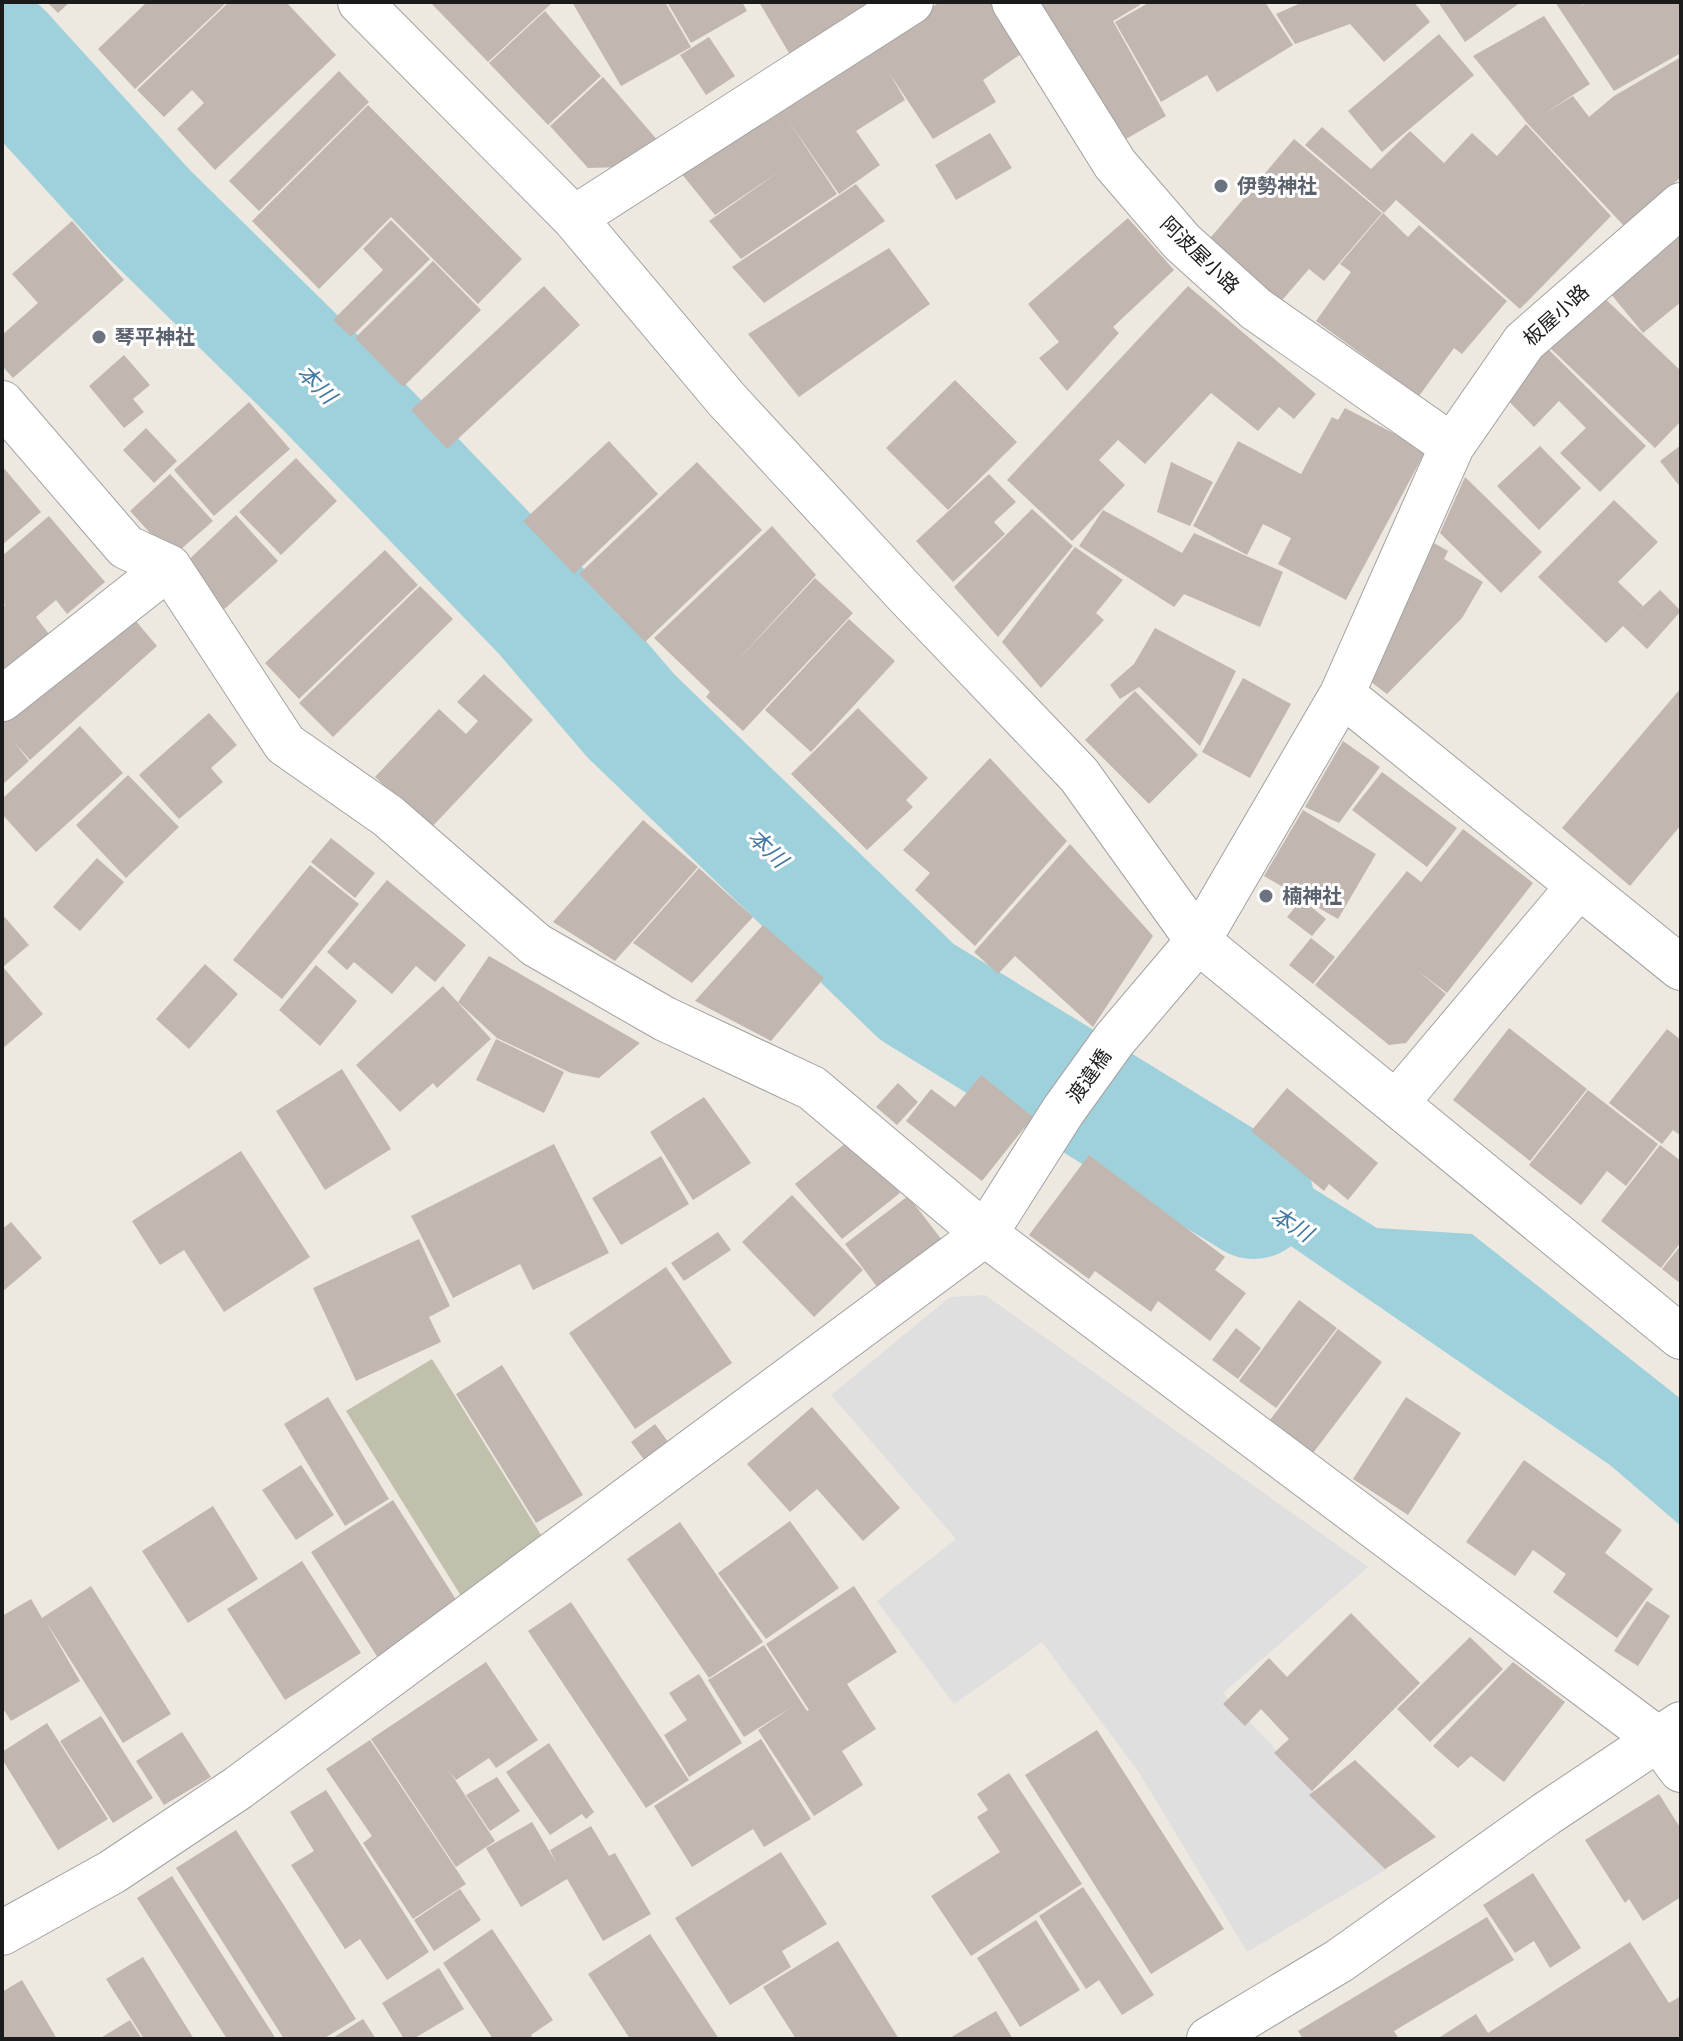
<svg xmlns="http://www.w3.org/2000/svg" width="1683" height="2041" font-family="'PT Sans Narrow','Noto Sans JP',sans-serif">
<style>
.construction{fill:#c1c0ac}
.parking{fill:#dfdfdf}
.water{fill:#9fd1dc}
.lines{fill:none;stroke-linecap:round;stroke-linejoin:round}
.river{stroke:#9fd1dc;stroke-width:120}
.building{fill:#c1b7b0}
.minor-casing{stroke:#a2a2a2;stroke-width:46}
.minor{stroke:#fff;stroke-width:44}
.worship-dot{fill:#6b7280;stroke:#fff;stroke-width:3}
.labels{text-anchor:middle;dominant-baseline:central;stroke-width:6;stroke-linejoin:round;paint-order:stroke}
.worship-label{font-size:20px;font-weight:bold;fill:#5b616d;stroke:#fff;text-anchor:start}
.street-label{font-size:20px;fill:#1b1b1b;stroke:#fff}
.water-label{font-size:22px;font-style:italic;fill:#4478a3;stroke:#fff}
</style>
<rect width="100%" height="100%" fill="#ede8e0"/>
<!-- construction -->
<path class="construction" d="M432 1359 551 1551 466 1604 346 1411Z"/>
<!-- parking -->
<path class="parking" d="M985 1295 1368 1567 1223 1693 1387 1869 1247 1952 1140 1774 1042 1642 954 1704 877 1601 956 1539 831 1395 950 1297Z"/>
<!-- water -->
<path class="water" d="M1136 1078 1377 1228 1472 1234 1681 1399V1526L1610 1465 1107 1120Z"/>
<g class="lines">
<!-- river -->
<path class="river" d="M2 52 146 211 327 389 543 613 631 716 917 992 1254 1199"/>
</g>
<!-- building -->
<path class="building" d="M47 2H70L58 13Z
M147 2H227L135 89 98 49Z
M229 2H286L336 55 215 170 177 129 204 103 192 90 164 117 137 90Z
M430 2H553L488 62Z
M572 2H665L691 47 621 86Z
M667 2H742L747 11 691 43Z
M759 2H865L868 7 789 53Z
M940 2H994L1024 52 983 80 996 102 933 139 890 74 905 100 856 131 880 165 839 194 788 120 837 194 741 259 709 221 780 171 715 215 681 173Z
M1035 2H1139L1140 5 1113 21 1166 116 1119 143Z
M1150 2H1265L1293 45 1217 92 1207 75 1161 102 1115 22Z
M1303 2H1414L1430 22 1384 62 1350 24 1295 44 1276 14Z
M1438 2H1521L1465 42Z
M1555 2H1586L1579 7 1588 2H1681V53L1614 91Z
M545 11 601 76 548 125 489 63Z
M1544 16 1590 84 1542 115 1573 96 1589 117 1614 96 1681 57V177L1625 227 1528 124 1473 56Z
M1439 34 1474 75 1382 152 1348 111Z
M709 37 735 76 706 95 680 55Z
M339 71 369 102 259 211 229 181Z
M603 77 659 142 622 167 588 168 550 126Z
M368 105 522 259 478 304 391 217 319 289 252 221Z
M1526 124 1611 216 1520 309 1396 200 1384 213 1305 145 1322 127 1371 169 1410 131 1444 163 1472 133 1497 156Z
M990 133 1012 168 956 200 935 165Z
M1294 139 1382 213 1324 281 1309 269 1278 305 1206 243Z
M856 184 885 221 764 303 732 267Z
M1383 213 1408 237 1419 225 1507 301 1462 354 1454 348 1419 396 1316 321 1351 272 1340 264Z
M1128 218 1174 270 1113 327 1119 333 1067 391 1039 358 1059 342 1028 304Z
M391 220 430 259 351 337 333 320 383 270 363 249Z
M72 221 124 280 13 378 2 366V335L38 303 12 274Z
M1681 230V302L1643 333 1606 288Z
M889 248 930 304 799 397 748 334Z
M433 261 481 310 403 387 355 338Z
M544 286 580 325 447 449 411 410Z
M1188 286 1316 394 1294 419 1279 407 1258 431 1211 393 1145 464 1118 440 1099 460 1125 485 1072 541 1007 480Z
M1598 292 1681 371V421L1655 448 1547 345Z
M1544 345 1646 446 1600 492 1560 453 1586 428 1559 401 1534 427 1498 390Z
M124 355 150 385 133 399 144 412 124 428 89 386Z
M955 380 1017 442 948 510 886 448Z
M249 402 290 449 214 516 174 470Z
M1345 408 1426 450 1346 600 1278 564 1291 538 1263 524 1247 555 1193 526 1238 441 1301 474 1332 417 1338 420Z
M146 428 177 461 154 483 123 450Z
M609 441 658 494 574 574 523 521Z
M1681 445V488L1660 461Z
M1540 446 1581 488 1539 530 1497 486Z
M296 458 337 501 281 555 239 512Z
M697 462 762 530 645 642 579 574Z
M1171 462 1213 482 1190 526 1157 512Z
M2 466 41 512 2 545Z
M170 474 213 521 172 557 130 511Z
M989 474 1016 502 994 522 1005 534 953 582 916 541Z
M1465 477 1542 552 1501 593 1440 533Z
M1614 500 1658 542 1618 582 1643 606 1632 617 1660 590 1681 611 1647 649 1623 626 1606 643 1538 577Z
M1032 509 1073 546 998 637 954 587Z
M1103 510 1182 553 1194 533 1283 572 1260 627 1184 594 1174 607 1079 546Z
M236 515 278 561 220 613 180 568Z
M49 516 105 582 67 614 56 600 36 617 49 634 2 674V608L5 605 2 601V556Z
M772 526 816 575 734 664 815 578 853 613 743 731 706 697 710 692 654 638Z
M1434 543 1448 551 1444 559 1483 582 1462 618 1387 694 1371 682Z
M1075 547 1123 580 1096 613 1104 620 1041 688 1002 642Z
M385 550 418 585 299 699 265 663Z
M420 586 453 619 333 737 299 703Z
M130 614 157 646 30 760 14 742 29 761 2 785V718Z
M849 619 895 661 811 752 765 710Z
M1155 628 1236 671 1200 746 1139 687 1120 699 1110 685 1134 664Z
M484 674 533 720 430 829 375 777 439 709 466 734 478 721 457 702Z
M1243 678 1291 704 1250 778 1202 752Z
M1681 688V825L1630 886 1562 828Z
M1135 691 1198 755 1149 804 1085 740Z
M858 708 928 778 906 800 913 807 867 850 791 774Z
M209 713 237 745 211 768 223 782 179 819 139 775Z
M80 726 123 773 36 852 2 814V799Z
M1343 741 1380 767 1339 823 1305 807Z
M990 758 1067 841 975 946 915 890 930 873 903 850Z
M1382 772 1457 828 1427 867 1352 810Z
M128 775 179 827 126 878 76 825Z
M1303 810 1376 854 1338 919 1264 876Z
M643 820 698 867 615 961 553 922Z
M1463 829 1533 883 1447 993 1417 970 1446 994 1406 1043 1389 1045 1315 985 1407 871 1421 882Z
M331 838 375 873 355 898 311 862Z
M1070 844 1153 936 1093 1027 1015 956 998 974 974 952Z
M97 858 124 882 80 931 53 907Z
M310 865 359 904 282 999 233 960Z
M699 868 753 917 692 983 633 943Z
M387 880 466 945 435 982 416 966 392 994 354 962 347 970 327 952Z
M1302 899 1326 919 1312 936 1287 917Z
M2 914 29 945 3 967 43 1014 2 1049Z
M763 925 824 978 771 1041 695 1001Z
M1311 938 1335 957 1313 984 1289 965Z
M489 956 640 1043 599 1078 571 1073 497 1038 458 1002Z
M205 964 238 994 189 1049 156 1019Z
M316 965 357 1001 320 1046 279 1010Z
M443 986 491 1039 437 1088 433 1083 400 1112 356 1065Z
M1509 1028 1587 1089 1530 1161 1453 1100Z
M1667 1029 1681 1040V1136L1673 1130 1662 1144 1609 1103Z
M496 1039 564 1072 544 1113 476 1080Z
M342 1069 391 1149 325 1190 276 1111Z
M981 1075 1033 1117 982 1181 906 1121 931 1089 955 1107Z
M898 1083 918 1102 897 1125 876 1107Z
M1287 1088 1378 1163 1348 1200 1329 1184 1324 1191 1251 1131Z
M1588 1090 1658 1144 1626 1186 1607 1171 1581 1205 1529 1165Z
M704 1097 751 1163 693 1200 650 1132Z
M852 1138 900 1193 842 1239 795 1184Z
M554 1144 609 1253 533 1290 520 1264 453 1298 411 1216Z
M1660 1145 1681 1161V1242L1661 1268 1601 1221Z
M241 1151 310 1257 224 1312 184 1250 160 1265 132 1221Z
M1089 1155 1225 1257 1215 1270 1246 1293 1210 1341 1158 1301 1151 1312 1095 1271 1089 1279 1029 1235Z
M661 1156 689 1204 621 1245 592 1198Z
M792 1195 863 1270 814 1317 742 1242Z
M908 1196 942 1240 878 1288 845 1244Z
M11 1222 42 1258 2 1292V1229Z
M718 1232 731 1250 684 1281 671 1263Z
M419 1239 450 1306 429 1317 441 1342 356 1381 313 1288Z
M1681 1245V1284L1662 1269Z
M666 1267 732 1363 635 1429 569 1333Z
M1299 1300 1337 1328 1276 1408 1239 1381Z
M1236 1328 1261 1348 1238 1379 1212 1360Z
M1338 1329 1382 1362 1313 1453 1270 1420Z
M502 1365 583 1495 536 1523 456 1394Z
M328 1397 389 1499 345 1526 284 1424Z
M1406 1397 1461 1433 1408 1515 1353 1479Z
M812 1407 900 1508 863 1541 817 1489 790 1512 747 1464Z
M655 1424 680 1458 656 1476 631 1442Z
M1524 1460 1622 1530 1605 1553 1653 1589 1617 1638 1553 1592 1566 1574 1533 1550 1515 1576 1466 1542Z
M301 1465 334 1515 296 1540 262 1490Z
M393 1500 460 1606 378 1658 311 1552Z
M213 1506 258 1579 188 1623 142 1551Z
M790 1521 839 1588 766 1639 718 1573Z
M680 1522 763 1642 709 1678 627 1559Z
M302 1561 361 1653 285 1700 227 1609Z
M91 1586 171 1714 123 1743 45 1620 80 1681 11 1721 2 1707V1616L31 1599 42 1618Z
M854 1586 897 1652 847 1684 876 1729 842 1751 863 1785 814 1816 758 1730 792 1707 744 1737 708 1680 764 1645 807 1711 809 1710 766 1644Z
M1647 1601 1670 1616 1638 1666 1614 1651Z
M571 1602 689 1780 646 1808 528 1631Z
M1351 1613 1420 1683 1312 1791 1274 1753 1289 1739 1261 1709 1245 1726 1223 1704 1269 1658 1287 1677Z
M1470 1637 1503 1669 1430 1742 1397 1709Z
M486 1662 538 1740 496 1768 489 1758 456 1780 448 1769 495 1841 456 1867 371 1739Z
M1513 1662 1565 1702 1504 1782 1471 1756 1458 1768 1433 1746Z
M699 1674 742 1743 689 1777 664 1735 687 1720 669 1693Z
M101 1716 153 1798 113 1823 60 1741Z
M47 1723 108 1819 58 1850 2 1759V1752Z
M1097 1730 1224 1929 1151 1974 1025 1775Z
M182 1732 211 1777 164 1805 136 1761Z
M761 1739 811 1819 764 1847 753 1829 692 1867 654 1806Z
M370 1740 466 1884 413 1919 363 1843 372 1836 326 1769Z
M549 1743 594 1812 586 1819 582 1814 550 1835 506 1772Z
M1355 1760 1436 1837 1385 1869 1309 1795Z
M1009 1773 1082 1884 971 1956 931 1896 1000 1852 977 1817 988 1810 977 1794Z
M497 1777 520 1811 490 1831 466 1795Z
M326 1790 429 1952 387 1980 360 1939 345 1949 291 1865 314 1851 290 1812Z
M1659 1794 1681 1829V1897L1643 1921 1629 1899 1625 1903 1585 1840Z
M532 1822 557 1864 550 1850 591 1826 609 1856 615 1853 651 1914 603 1941 567 1879 521 1907 486 1848Z
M236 1830 356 2019 323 2039H284L176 1868Z
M781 1852 827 1924 782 1951 791 1967 730 2005 675 1918Z
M1533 1873 1581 1948 1550 1968 1534 1941 1515 1953 1483 1905Z
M172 1876 276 2039H227L137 1898Z
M1083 1887 1154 1995 1122 2015 1099 1980 1086 1989 1039 1916Z
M460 1889 481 1920 434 1951 414 1920Z
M1487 1917 1514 1960 1394 2031 1399 2039H1303L1298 2031Z
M1036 1920 1080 1990 1020 2027 977 1958Z
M492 1929 553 2020 531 2035 533 2039H493L443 1963Z
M650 1934 719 2039H630L588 1974Z
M838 1941 899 2039H796L763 1987Z
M1630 1942 1669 2003 1681 1996V2039H1437L1476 2014 1488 2033Z
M143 1957 194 2039H144L106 1979Z
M439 1968 464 2009 413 2039H404L382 2003Z
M22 1980 57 2039H2V1992Z
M996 2011 1013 2039H948Z
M363 2019 376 2039H331Z
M130 2020 142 2039H99Z"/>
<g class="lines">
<defs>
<path id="minor" d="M360 2 574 218 727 400 906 594 1079 775 1198 941 1681 1337
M1014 2 1115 164 1182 242 1256 309 1452 446
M574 218 911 2
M2 403 126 547 169 567 285 744 388 816 536 945 665 1019 812 1088 985 1234 1659 1740 1681 1770
M1342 694 1681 968
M2 699 169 567
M1396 1103 1578 887
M2 1933 112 1872 238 1788 985 1234 1063 1111 1114 1040 1198 941 1342 694 1452 446 1524 342 1681 205
M1209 2039 1339 1961 1546 1814 1681 1724"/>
</defs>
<!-- minor casing -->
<use href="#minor" class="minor-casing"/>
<!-- minor -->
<use href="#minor" class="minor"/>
</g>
<!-- markers -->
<g class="worship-dot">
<circle cx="1221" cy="186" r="8"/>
<circle cx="99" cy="337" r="8"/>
<circle cx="1266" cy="896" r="8"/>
</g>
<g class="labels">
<!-- worship labels -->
<g class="worship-label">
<text x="1237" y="186">伊勢神社</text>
<text x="115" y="337">琴平神社</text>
<text x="1282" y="896">楠神社</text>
</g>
<!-- street labels -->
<g class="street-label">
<text transform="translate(1200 255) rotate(44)">阿波屋小路</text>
<text transform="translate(1556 315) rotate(-42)">板屋小路</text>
<text transform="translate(1089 1076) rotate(-55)">渡違橋</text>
</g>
<!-- water labels -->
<g class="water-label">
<text transform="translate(317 384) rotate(45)">本川</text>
<text transform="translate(768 848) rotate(44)">本川</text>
<text transform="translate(1292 1224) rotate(32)">本川</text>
</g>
</g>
<!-- border -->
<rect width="1683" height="2041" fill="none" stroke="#1b1b1b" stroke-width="8"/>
</svg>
